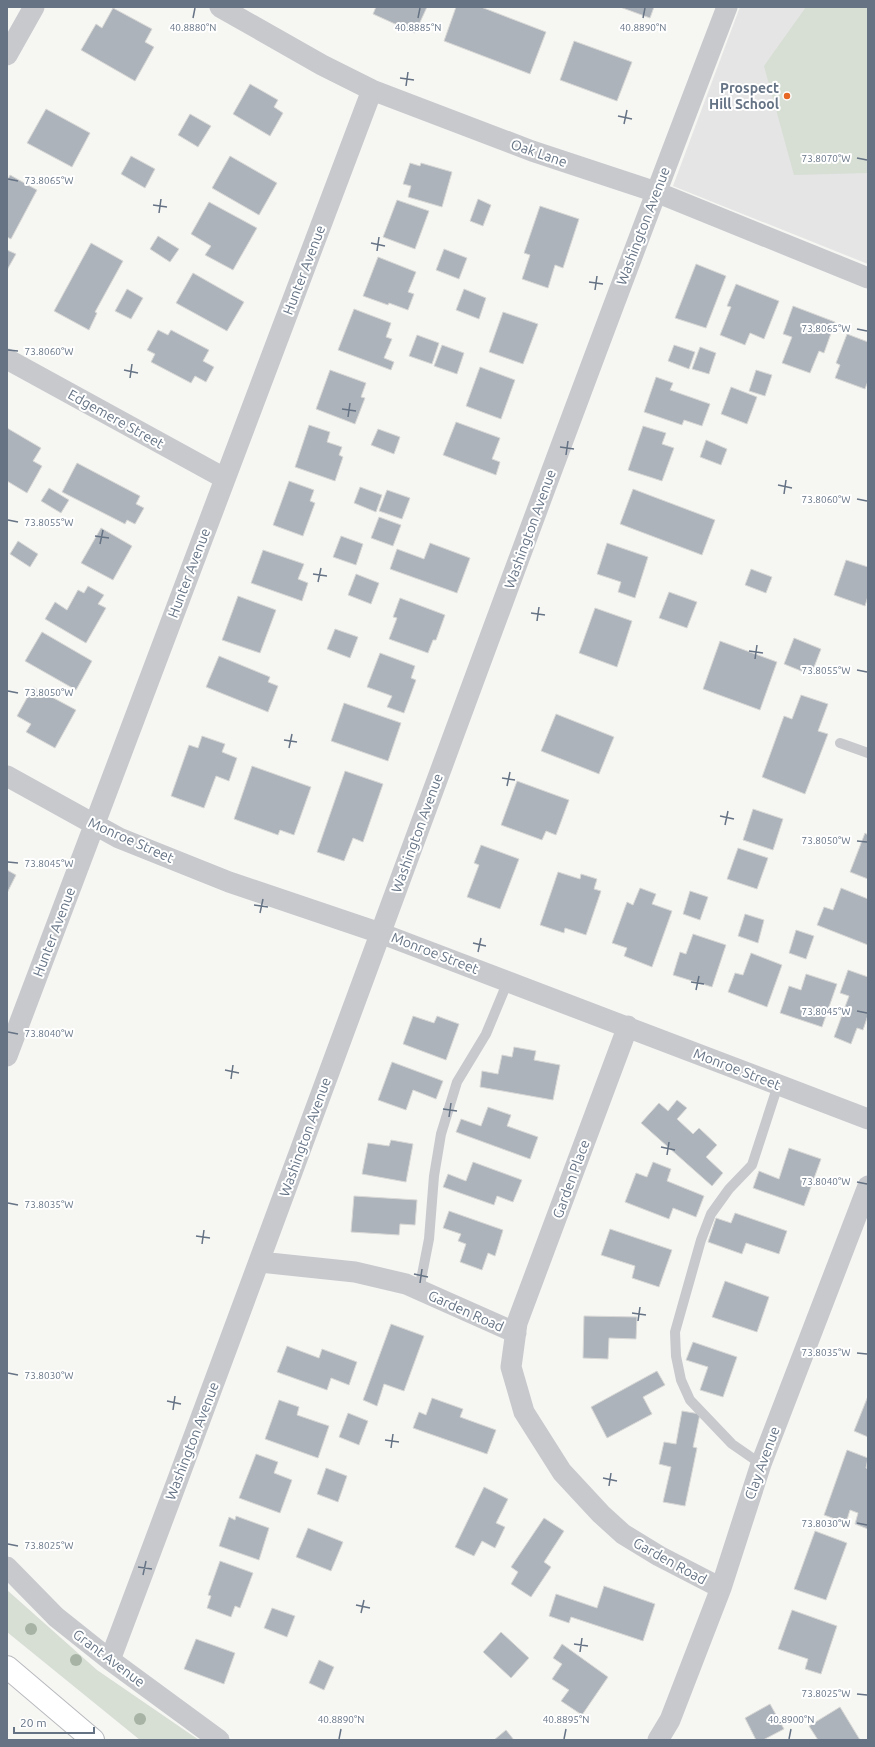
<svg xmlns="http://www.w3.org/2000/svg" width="875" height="1747" font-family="Ubuntu,sans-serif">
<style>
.built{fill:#e4e5e4}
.green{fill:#d7ded4}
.building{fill:#adb3ba;stroke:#d8d8d6}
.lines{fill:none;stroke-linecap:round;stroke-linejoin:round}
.motorway-casing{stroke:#b7b9bd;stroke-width:24}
.service{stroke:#c7c9cd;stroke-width:10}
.minor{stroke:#c7c9cd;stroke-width:21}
.motorway{stroke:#fff;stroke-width:22}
.tree{fill:#a7b3a4}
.ticks{fill:none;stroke:#657385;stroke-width:1.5}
.poi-dot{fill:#e66824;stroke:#fff;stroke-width:1.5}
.labels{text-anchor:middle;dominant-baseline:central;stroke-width:4;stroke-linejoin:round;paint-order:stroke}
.poi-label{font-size:14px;font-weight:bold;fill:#657385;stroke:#fff;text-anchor:end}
.street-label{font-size:14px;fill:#657385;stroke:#fff}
.ticks-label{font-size:10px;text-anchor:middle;fill:#657385;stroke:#fff;stroke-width:4;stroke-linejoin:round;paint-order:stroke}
</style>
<rect width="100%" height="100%" fill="#f6f6f3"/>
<!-- built -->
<path class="built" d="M740 7H868V264L673 186Z"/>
<!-- green -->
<path class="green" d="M806 7H868V173L794 175 764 66Z
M7 1590 97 1670 199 1740H140L7 1632Z"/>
<!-- building -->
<path class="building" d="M376 7H427L415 33 373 14Z
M456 7H481L546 32 530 74 444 41Z
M620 7H654L650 18Z
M113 8 152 29 145 42 154 47 135 81 81 50 96 24 102 28Z
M574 41 632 62 617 101 560 80Z
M250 84 278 100 274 107 283 113 270 136 233 114Z
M46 109 90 133 72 167 27 143Z
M190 114 211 126 198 147 178 135Z
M131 156 155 169 145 188 121 174Z
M230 156 277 183 259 215 212 188Z
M410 163 420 166 421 163 452 172 442 207 408 197 411 186 403 184Z
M10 175 37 190 11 239 7 237V181Z
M478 199 491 205 483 226 470 221Z
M397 200 429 211 415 249 383 237Z
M209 202 257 228 233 270 205 255 211 246 191 234Z
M540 206 579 219 563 268 555 265 548 288 522 279 530 255 524 253Z
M158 236 179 249 170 262 150 249Z
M91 243 123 261 95 312 97 313 89 330 54 311Z
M444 249 467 258 459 279 436 270Z
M7 250 16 254 7 270Z
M378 257 416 272 408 292 414 294 408 310 389 303 388 305 363 296Z
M696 264 726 276 706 328 675 318Z
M193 273 244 302 227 331 176 303Z
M736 284 779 301 764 339 750 333 745 345 720 335 731 307 727 306Z
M127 289 143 298 131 319 115 311Z
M464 289 486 298 479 319 456 310Z
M793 306 835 322 824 353 819 351 810 373 782 363 792 337 783 334Z
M354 309 391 323 386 337 392 339 384 358 394 362 391 370 338 350Z
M503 312 538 324 523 364 489 352Z
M158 330 168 335 171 330 209 350 203 361 214 367 206 382 195 376 191 383 151 362 155 354 147 350Z
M847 334 868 342V381L865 389 835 378 840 365 836 363Z
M417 335 439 343 432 364 409 356Z
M442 345 464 353 457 374 434 366Z
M674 345 695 352 689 369 668 361Z
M700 347 716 353 709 374 692 369Z
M480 367 515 380 501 419 466 406Z
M330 370 366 383 361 397 365 398 355 424 316 409Z
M756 370 772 375 765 396 749 391Z
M656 377 673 383 670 390 710 404 702 426 684 420 682 425 644 412Z
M731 387 757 397 747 424 721 414Z
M456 422 500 438 492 459 500 462 496 475 443 455Z
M309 425 330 432 327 442 342 447 339 455 343 457 335 481 295 467Z
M643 426 666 433 662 444 674 448 662 481 628 470Z
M7 428 41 448 33 461 42 466 27 493 7 481Z
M378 429 400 437 394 454 371 445Z
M706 440 727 449 721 465 700 457Z
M77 463 140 496 136 504 144 508 135 524 127 520 125 524 62 492Z
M289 481 314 490 310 501 315 503 303 536 273 525Z
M360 487 382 495 376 512 354 503Z
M49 488 69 500 61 513 41 501Z
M633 489 715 520 702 555 620 524Z
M387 490 410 498 402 519 379 511Z
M379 517 401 525 393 546 371 538Z
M101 528 132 546 113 580 81 563Z
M341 536 363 544 356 565 333 557Z
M18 541 38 554 30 567 10 554Z
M430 543 470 558 457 593 390 569 397 549 424 559Z
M607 543 648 557 635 598 618 592 621 582 597 574Z
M263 550 304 564 298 579 308 583 302 601 251 583Z
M846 560 868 567V596L865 606 834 595Z
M751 569 772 577 766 593 745 585Z
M356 574 379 583 371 604 348 595Z
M88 586 104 595 98 604 106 608 86 643 45 619 55 602 67 610 78 590 84 593Z
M669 592 697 602 687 628 659 618Z
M238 596 276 610 260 653 222 640Z
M400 598 445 615 436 640H433L428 653 389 639 397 618 393 617Z
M595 608 632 621 617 667 579 653Z
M335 629 358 637 350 658 327 649Z
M42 632 92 661 76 690 25 661Z
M794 638 821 649 811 675 784 664Z
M720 641 777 662 760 710 703 689Z
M380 653 415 666 411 678 416 680 404 713 387 707 392 696 367 687Z
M219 656 270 677 268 682 278 686 268 712 206 687Z
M33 687 76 710 55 748 26 732 31 724 17 716Z
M801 695 828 704 818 731 828 734 805 794 762 777 784 716 792 719Z
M344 703 401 723 388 761 331 741Z
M556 714 614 737 599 774 541 751Z
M202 736 225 744 222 752 237 758 229 781 216 776 204 808 171 796 189 745 198 748Z
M252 766 311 787 294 835 280 830 278 835 234 819Z
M345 771 383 784 363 842 353 838 344 861 317 852Z
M517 781 569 800 556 835 546 831 542 840 501 825Z
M753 809 783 819 773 850 743 840Z
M865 833 868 835V879L850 872Z
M481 845 519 859 500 909 467 897 479 865 474 863Z
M738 848 768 858 757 889 727 879Z
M7 870 16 875 7 893Z
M558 872 580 879 581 874 597 879 594 889 601 891 586 935 565 928 564 933 540 925Z
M640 888 656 894 652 904 672 911 652 967 624 956 627 948 612 943 627 902 633 905Z
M841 888 868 899V945L817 925 824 907 833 910Z
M690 891 708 897 700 920 683 914Z
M745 914 764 920 758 943 738 936Z
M796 930 814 936 806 959 789 953Z
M693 934 726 945 712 987 673 975 680 952 686 954Z
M751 953 782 965 767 1007 728 992 735 973 743 975Z
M848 970 868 977V1015L863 1030 857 1028 851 1044 834 1037 849 996 840 993Z
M806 974 837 984 822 1027 780 1013 789 986 801 990Z
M413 1016 434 1023 437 1016 459 1024 446 1060 403 1044Z
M514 1047 536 1051 534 1060 560 1065 553 1100 480 1087 482 1071 498 1074 502 1055 512 1057Z
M392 1062 443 1081 436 1099 413 1090 406 1110 378 1100Z
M677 1100 687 1108 677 1119 693 1134 699 1128 717 1145 706 1157 723 1173 712 1186 641 1123 659 1103 668 1111Z
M488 1107 511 1115 507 1126 538 1137 530 1159 456 1132 461 1119 481 1126Z
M391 1140 413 1144 406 1182 362 1174 368 1143 389 1146Z
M789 1148 821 1159 804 1206 753 1188 759 1171 779 1179Z
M473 1162 522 1180 513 1202 497 1196 494 1205 443 1187 448 1174 466 1181Z
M653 1162 671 1169 667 1181 704 1196 696 1217 673 1208 669 1219 625 1202 636 1173 647 1177Z
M354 1196 417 1200 415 1225 400 1224 399 1235 351 1232Z
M449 1211 503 1230 495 1256 488 1253 482 1270 460 1262 466 1244 458 1241 461 1234 443 1228Z
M735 1213 787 1231 779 1254 746 1243 742 1254 708 1242 716 1218 731 1223Z
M610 1229 672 1250 659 1287 632 1278 635 1266 601 1255Z
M725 1281 769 1297 757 1332 712 1317Z
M584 1316 637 1317 636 1339 609 1338 608 1359 583 1358Z
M391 1324 424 1336 404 1391 384 1384 377 1406 363 1400Z
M693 1342 737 1357 723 1397 700 1390 708 1367 686 1360Z
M287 1346 319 1358 322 1349 357 1362 349 1385 331 1378 327 1390 277 1372Z
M657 1371 665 1385 643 1397 652 1414 607 1438 591 1407Z
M868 1396V1437L854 1431Z
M432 1398 463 1409 460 1417 496 1430 487 1454 413 1428 419 1412 426 1415Z
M279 1400 299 1407 297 1415 329 1426 318 1458 265 1439Z
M682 1411 700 1414 693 1447 697 1448 685 1506 663 1502 671 1467 659 1464 664 1442 676 1444Z
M348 1413 368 1421 359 1445 339 1437Z
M847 1450 868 1458 866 1468 868 1469V1529L855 1524 858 1513 850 1510 846 1523 824 1515Z
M256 1454 278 1462 274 1473 292 1480 280 1513 239 1498Z
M326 1468 347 1476 338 1502 317 1494Z
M484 1487 508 1499 496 1523 505 1527 495 1548 482 1541 474 1556 455 1547Z
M236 1516 269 1528 259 1560 219 1546 229 1517 235 1520Z
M544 1518 564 1531 544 1562 551 1567 531 1597 511 1584 518 1572 511 1567Z
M308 1528 343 1542 331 1571 296 1557Z
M815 1531 847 1543 826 1600 794 1589Z
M220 1561 253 1573 240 1608 235 1606 231 1617 207 1608 211 1596 208 1595Z
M604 1586 655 1604 643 1641 571 1617 569 1623 549 1616 556 1594 597 1608Z
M272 1608 295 1616 287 1637 264 1628Z
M792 1610 837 1626 821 1674 805 1669 808 1659 778 1649Z
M501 1632 529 1658 511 1678 483 1652Z
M196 1639 235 1653 224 1684 184 1669Z
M562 1644 608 1677 582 1715 561 1701 569 1690 552 1679 562 1664 553 1658Z
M319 1660 334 1667 324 1690 309 1683Z
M770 1704 784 1729 763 1740H756L745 1718Z
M840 1707 860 1740H818L809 1726Z
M506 1730 514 1740H494Z"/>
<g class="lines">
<defs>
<path id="motorway" d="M7 1667 93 1740"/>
</defs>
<!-- motorway casing -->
<use href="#motorway" class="motorway-casing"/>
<!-- service -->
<path class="service" d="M840 743 868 753
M419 1290 429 1239 434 1176 441 1134 457 1082 486 1034 508 981
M761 1464 732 1444 690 1400 681 1380 676 1356 675 1332 701 1240 711 1214 729 1189 752 1165 778 1085"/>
<!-- minor -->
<path class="minor" d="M220 7 322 65 372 90 532 151 656 192 868 278
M7 55 34 7
M7 359 224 478
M7 776 119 838 229 882 380 933 868 1119
M628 1026 517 1323 511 1367 524 1412 562 1472 601 1514 623 1534 659 1556 721 1588
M7 1056 372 90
M260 1262 355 1272 406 1284 516 1333
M7 1567 56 1617 110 1660 219 1740
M110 1660C318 1110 516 556 727 7
M658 1740 670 1720 721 1588 761 1464 868 1186"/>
<!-- motorway -->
<use href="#motorway" class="motorway"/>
</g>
<!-- trees -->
<g class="tree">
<circle cx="31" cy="1629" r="6"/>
<circle cx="76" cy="1660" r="6"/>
<circle cx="140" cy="1719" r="6"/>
</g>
<!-- ticks -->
<path class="ticks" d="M193 18 195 8M418 18 420 8M643 18 645 8M400 78 414 80M406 86 408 72M618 116 632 119M624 124 627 110M857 158 867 160M8 179 18 181M153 205 167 207M159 213 161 199M371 243 385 246M377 251 379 237M589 282 603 284M595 290 597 276M857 329 867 331M8 350 18 351M124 370 138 373M130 378 132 364M342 409 356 411M348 417 350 403M560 447 574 449M566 455 568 441M778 485 792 488M784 494 786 480M857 499 867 501M8 520 18 522M95 536 109 538M100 544 103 530M313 574 327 576M318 582 321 568M531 613 545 615M537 621 539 607M749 651 763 653M755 659 757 645M857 670 867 672M8 691 18 693M284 740 297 742M289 748 292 734M502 778 515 780M507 786 510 772M720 816 734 819M725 825 728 811M857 841 867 842M8 862 18 863M254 905 268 907M260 913 263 899M473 943 486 946M478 952 481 938M691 982 704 984M696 990 699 976M857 1011 867 1013M8 1032 18 1034M225 1070 239 1073M231 1079 233 1065M443 1109 457 1111M449 1117 451 1103M661 1147 675 1150M667 1155 669 1142M857 1182 867 1184M8 1203 18 1205M196 1236 210 1238M202 1244 204 1230M414 1274 428 1277M420 1283 422 1269M632 1313 646 1315M638 1321 640 1307M857 1353 867 1354M8 1373 18 1375M167 1401 181 1404M173 1410 175 1396M385 1440 399 1442M391 1448 393 1434M603 1478 617 1481M609 1486 611 1473M857 1523 867 1525M8 1544 18 1546M138 1567 152 1569M143 1575 146 1561M356 1605 370 1608M361 1613 364 1600M574 1644 588 1646M580 1652 582 1638M857 1694 867 1695M339 1739 341 1729M564 1739 566 1729M789 1739 791 1729"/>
<!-- markers -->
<circle class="poi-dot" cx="787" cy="96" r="4"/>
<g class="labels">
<!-- poi labels -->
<g class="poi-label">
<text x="779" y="88">Prospect<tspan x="779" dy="16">Hill School</tspan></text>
</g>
<!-- street labels -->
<g class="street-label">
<text transform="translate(539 153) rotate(19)">Oak Lane</text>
<text transform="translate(643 226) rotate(-69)">Washington Avenue</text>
<text transform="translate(304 270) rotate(-69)">Hunter Avenue</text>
<text transform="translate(116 419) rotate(29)">Edgemere Street</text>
<text transform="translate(530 529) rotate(-70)">Washington Avenue</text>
<text transform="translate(189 573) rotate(-69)">Hunter Avenue</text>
<text transform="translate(417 833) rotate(-70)">Washington Avenue</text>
<text transform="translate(131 840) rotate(24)">Monroe Street</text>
<text transform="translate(54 932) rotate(-69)">Hunter Avenue</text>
<text transform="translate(435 953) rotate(21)">Monroe Street</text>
<text transform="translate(737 1069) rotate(21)">Monroe Street</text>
<text transform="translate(305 1137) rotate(-70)">Washington Avenue</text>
<text transform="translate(571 1179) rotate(-70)">Garden Place</text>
<text transform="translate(466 1311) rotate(24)">Garden Road</text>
<text transform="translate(192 1441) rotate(-69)">Washington Avenue</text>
<text transform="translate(762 1463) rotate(-70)">Clay Avenue</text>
<text transform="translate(670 1561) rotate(29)">Garden Road</text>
<text transform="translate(109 1658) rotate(37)">Grant Avenue</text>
</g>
</g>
<g class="ticks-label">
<text x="418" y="31">40.8885°N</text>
<text x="643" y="31">40.8890°N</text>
<text x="193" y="31">40.8880°N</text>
<text x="826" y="162">73.8070°W</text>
<text x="49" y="184">73.8065°W</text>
<text x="826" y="332">73.8065°W</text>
<text x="49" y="355">73.8060°W</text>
<text x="826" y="503">73.8060°W</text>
<text x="49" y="526">73.8055°W</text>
<text x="826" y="674">73.8055°W</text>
<text x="49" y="696">73.8050°W</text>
<text x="826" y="844">73.8050°W</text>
<text x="49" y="867">73.8045°W</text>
<text x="826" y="1015">73.8045°W</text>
<text x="49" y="1037">73.8040°W</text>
<text x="826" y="1185">73.8040°W</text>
<text x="49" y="1208">73.8035°W</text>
<text x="826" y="1356">73.8035°W</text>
<text x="49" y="1379">73.8030°W</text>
<text x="826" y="1527">73.8030°W</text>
<text x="49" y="1549">73.8025°W</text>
<text x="826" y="1697">73.8025°W</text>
<text x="341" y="1723">40.8890°N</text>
<text x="566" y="1723">40.8895°N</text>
<text x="791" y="1723">40.8900°N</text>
</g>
<!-- border -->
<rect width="875" height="1747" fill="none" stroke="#657385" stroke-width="16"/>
<!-- scale -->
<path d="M14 1727v6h80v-6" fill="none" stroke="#657385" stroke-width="2"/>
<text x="20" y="1727" font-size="12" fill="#657385" stroke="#ffffff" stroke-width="3" paint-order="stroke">20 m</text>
</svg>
